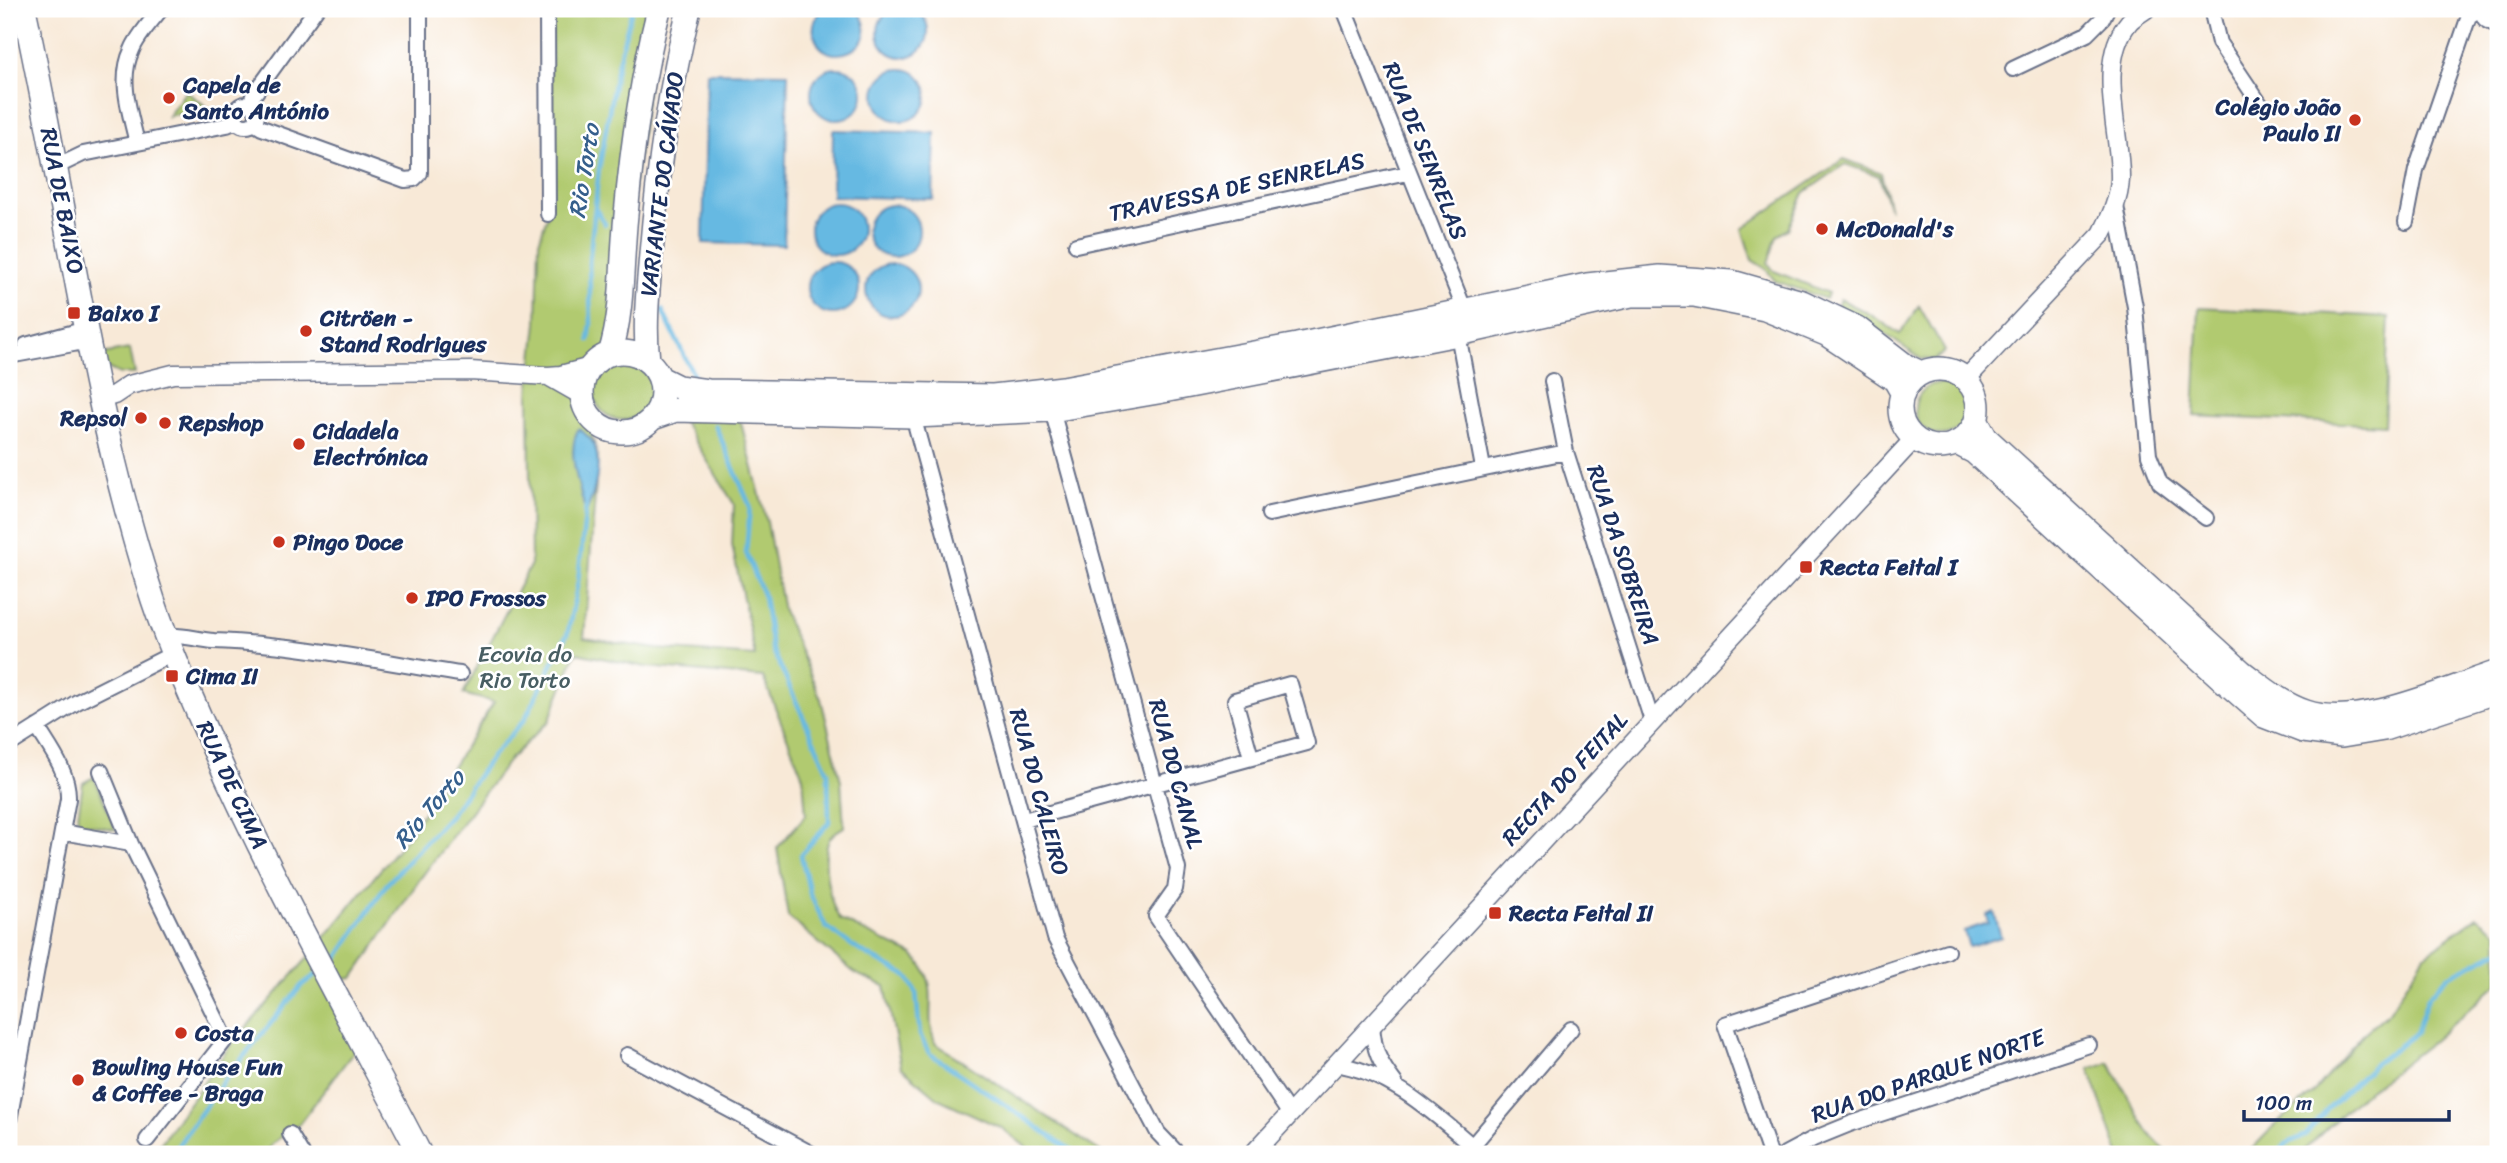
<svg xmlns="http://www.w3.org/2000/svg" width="2507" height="1163" font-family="Sriracha,sans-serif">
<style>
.green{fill:#b1ca6f;stroke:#667c66;stroke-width:2;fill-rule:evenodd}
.water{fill:#66b9e2;stroke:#4074a0;stroke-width:2}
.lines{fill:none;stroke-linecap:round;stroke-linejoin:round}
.stream{stroke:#66b9e2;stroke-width:4.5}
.minor-casing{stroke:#687088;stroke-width:18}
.tertiary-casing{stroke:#687088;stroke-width:21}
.primary-casing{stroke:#687088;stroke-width:26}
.minor{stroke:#fff;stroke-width:14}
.tertiary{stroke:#fff;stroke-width:18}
.primary{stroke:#fff;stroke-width:23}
.poi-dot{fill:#c8321e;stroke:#fff;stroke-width:2.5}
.labels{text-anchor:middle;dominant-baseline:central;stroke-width:5;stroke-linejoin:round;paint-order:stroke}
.poi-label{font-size:23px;font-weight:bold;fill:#1b2f5e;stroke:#fff;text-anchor:start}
.street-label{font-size:23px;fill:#1b2f5e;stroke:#fff}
.park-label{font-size:23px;fill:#485e63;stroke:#fff}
.water-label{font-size:24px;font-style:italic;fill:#355f8c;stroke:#fff}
</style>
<rect width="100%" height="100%" fill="#fff"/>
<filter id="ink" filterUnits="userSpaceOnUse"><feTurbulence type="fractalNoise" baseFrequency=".0143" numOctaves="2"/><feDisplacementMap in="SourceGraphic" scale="14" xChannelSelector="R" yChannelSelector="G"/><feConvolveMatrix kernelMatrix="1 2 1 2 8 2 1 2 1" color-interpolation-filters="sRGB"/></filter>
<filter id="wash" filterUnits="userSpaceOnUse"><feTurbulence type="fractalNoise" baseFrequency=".00686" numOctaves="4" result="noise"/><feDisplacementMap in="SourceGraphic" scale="28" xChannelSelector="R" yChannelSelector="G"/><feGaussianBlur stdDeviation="1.57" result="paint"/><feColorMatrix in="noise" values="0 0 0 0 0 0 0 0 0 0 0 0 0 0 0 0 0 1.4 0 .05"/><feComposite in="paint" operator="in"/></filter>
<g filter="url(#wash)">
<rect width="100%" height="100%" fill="#f8e9d7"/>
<!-- green -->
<path class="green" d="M547 9H659L610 354 591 367 561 375 582 398 598 457 584 638 657 649 755 656 732 545 734 504 676 410 738 411 767 522 783 611 821 699 841 781 844 827C839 830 833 833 830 838 820 853 829 908 841 920L913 955C944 987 922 1008 935 1043L1104 1154H1035L1002 1128 939 1099 901 1067 885 986 856 974 788 917 777 848 806 815 803 777 763 677 646 667 576 653 549 721 510 759 420 879 353 978 328 981 361 1042 299 1124 273 1143 264 1154H153L229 1047 313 952 408 836 494 702 463 694 531 564 529 394 537 323 539 242 548 213ZM579 429 593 442 594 494 586 511 573 452Z
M186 91 220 117 202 120 199 110 168 116Z
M1844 159 1881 173 1890 210 1879 176 1845 164 1804 193 1788 229 1777 236 1768 263 1774 271 1828 293 1826 299 1775 281 1766 269 1752 260 1742 229Z
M1840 299 1870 314 1900 334 1919 306 1945 351 1935 360 1921 359 1872 325 1837 306Z
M2199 307 2389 317 2384 425 2194 416Z
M130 349 135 374H120L107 368 102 354Z
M594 391a29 29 0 1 1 58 0a29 29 0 1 1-58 0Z
M1915 409a26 26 0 1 1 52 0a26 26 0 1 1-52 0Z
M94 777 116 830 77 822 83 783Z
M2477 917 2498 932V983L2434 1040 2353 1103 2300 1154H2247L2274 1126 2312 1094 2362 1035 2389 1012 2425 955Z
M2109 1062 2147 1131 2169 1154H2119L2089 1069Z"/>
<!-- water -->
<path class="water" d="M878 32a25 25 0 1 1 50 0a25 25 0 1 1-50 0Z
M823 9H856C890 47 821 75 814 33 812 23 816 16 823 9Z
M811 94a26 26 0 1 1 52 0a26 26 0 1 1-52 0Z
M875 95a26 26 0 1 1 52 0a26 26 0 1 1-52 0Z
M707 72 788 73 784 245 703 243Z
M833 130 935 133 933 199 832 196Z
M810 229a26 26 0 1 1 52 0a26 26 0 1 1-52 0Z
M867 231a26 26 0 1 1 52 0a26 26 0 1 1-52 0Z
M807 288a26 26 0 1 1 52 0a26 26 0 1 1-52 0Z
M866 290a26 26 0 1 1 52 0a26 26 0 1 1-52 0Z
M579 428C583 432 588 436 591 440 605 459 594 493 586 513 580 488 565 451 579 428Z
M1994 912 2001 937 1969 947 1964 931 1988 923 1986 915Z"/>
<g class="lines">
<!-- stream -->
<path class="stream" d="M595 208 605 224
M662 310 694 376
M589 340 591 324 589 263 599 169 617 66 632 9
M715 425 750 506 746 553 764 597 772 648 828 772 829 822 801 855 810 894 826 927 860 951 907 976 916 992 920 1035 929 1053 1077 1154
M328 966 336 960 386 885 451 814 492 756 525 719 568 632 578 582 586 506
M172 1154 222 1083 302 985 318 973
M2278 1154 2286 1144 2306 1135 2326 1111 2373 1065 2416 1033 2428 997 2448 976 2498 951"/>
</g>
</g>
<g filter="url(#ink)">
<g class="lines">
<defs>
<path id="minor" d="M547 9 548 214
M1344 9 1465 311
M2211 9 2219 43 2260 104
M2480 9 2485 19 2498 26
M2013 69 2087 34 2102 19 2107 9
M235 115a11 11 0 1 1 22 0a11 11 0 1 1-22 0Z
M250 104 253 96 316 9
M254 123 262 128 405 180 414 179 420 173V9
M137 143C130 113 118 79 132 50 138 35 151 22 161 9
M56 167 83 154 227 125 236 121
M2116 206 2135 307 2149 455 2160 483 2206 518
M2406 222 2416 170 2469 16 2480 9
M1076 245 1408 173
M1458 334 1483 468
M26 345 86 329
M9 356 89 341
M1552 381 1566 452
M1052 410 1178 869 1175 889 1156 916 1289 1113
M913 416 1055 938 1158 1133 1178 1154
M1269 514 1566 452 1652 721
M166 636C182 634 198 640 214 641 297 644 378 661 460 674
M9 745 77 702 172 654
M101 771 131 844
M1024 820 1307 743 1290 684 1235 700 1251 757
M62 832 131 844 226 1039 147 1140
M1372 1025C1374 1051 1379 1062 1395 1083
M627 1055 812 1154
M1334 1064C1391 1071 1439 1118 1482 1154
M9 1121 68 799C69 772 51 750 37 727
M290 1134 302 1154
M1472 1146 1571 1029
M1770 1154 1725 1024 1947 951
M1785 1154 1813 1139 1850 1124 2089 1045"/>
<path id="tertiary" d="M548 376 576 392 582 398
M1966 379 2102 234C2111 216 2119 200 2120 179 2121 132 2095 62 2129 22 2133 17 2141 13 2146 9
M101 399 114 395 129 385 173 374 470 371 548 376 561 375 591 367
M1253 1154 1914 439"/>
<path id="primary" d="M24 9C66 200 89 397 148 584 164 637 187 687 209 738 272 881 348 1016 420 1154
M582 392a40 40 0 1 1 80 0a40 40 0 1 1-80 0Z
M610 354C624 310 621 261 626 215 632 146 642 77 659 9
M648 361C644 325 648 290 651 254 658 171 669 90 689 9
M1900 408a39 39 0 1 1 78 0a39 39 0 1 1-78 0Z
M660 378 678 387 708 391 993 396 1063 388 1297 345 1587 285 1660 277 1732 282 1802 302 1857 328 1906 366 1921 373
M653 418 676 410 913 416 1052 410 1158 392 1458 334 1631 295H1694L1765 309 1826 334 1895 380 1903 394
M1977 422 1986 438 2242 672C2262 687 2282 704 2306 712 2359 730 2446 689 2498 672
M1957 443 1974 452 2223 680 2264 716 2303 731 2342 736 2384 729 2498 691"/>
</defs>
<!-- minor casing -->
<use href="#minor" class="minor-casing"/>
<!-- tertiary casing -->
<use href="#tertiary" class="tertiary-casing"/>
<!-- primary casing -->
<use href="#primary" class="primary-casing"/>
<!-- minor -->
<use href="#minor" class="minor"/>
<!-- tertiary -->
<use href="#tertiary" class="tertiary"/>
<!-- primary -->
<use href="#primary" class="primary"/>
</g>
</g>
<!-- markers -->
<g class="poi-dot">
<circle cx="169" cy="98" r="7"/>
<circle cx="2355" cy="120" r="7"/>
<circle cx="1822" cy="229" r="7"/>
<rect x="67" y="306" width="14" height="14" rx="3.5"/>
<circle cx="306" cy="331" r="7"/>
<circle cx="141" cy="418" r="7"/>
<circle cx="165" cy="423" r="7"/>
<circle cx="299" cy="444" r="7"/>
<circle cx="279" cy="542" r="7"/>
<rect x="1799" y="560" width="14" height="14" rx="3.5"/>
<circle cx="412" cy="598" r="7"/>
<rect x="165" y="669" width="14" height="14" rx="3.5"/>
<rect x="1488" y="906" width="14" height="14" rx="3.5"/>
<circle cx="181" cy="1033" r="7"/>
<circle cx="78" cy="1080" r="7"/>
</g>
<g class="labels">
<!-- poi labels -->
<g class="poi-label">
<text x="183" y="85">Capela de<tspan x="183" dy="26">Santo António</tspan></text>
<text x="2341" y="107" text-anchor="end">Colégio João<tspan x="2341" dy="26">Paulo II</tspan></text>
<text x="1836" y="229">McDonald's</text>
<text x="88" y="313">Baixo I</text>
<text x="320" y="318">Citröen -<tspan x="320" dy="26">Stand Rodrigues</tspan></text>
<text x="127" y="418" text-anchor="end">Repsol</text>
<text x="179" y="423">Repshop</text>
<text x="313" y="431">Cidadela<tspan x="313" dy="26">Electrónica</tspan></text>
<text x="293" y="542">Pingo Doce</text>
<text x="1820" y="567">Recta Feital I</text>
<text x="426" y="598">IPO Frossos</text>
<text x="186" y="676">Cima II</text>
<text x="1509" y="913">Recta Feital II</text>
<text x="195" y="1033">Costa</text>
<text x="92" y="1067">Bowling House Fun<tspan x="92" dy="26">&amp; Coffee - Braga</tspan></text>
</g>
<!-- street labels -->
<g class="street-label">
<text transform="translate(1425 151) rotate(68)">RUA DE SENRELAS</text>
<text transform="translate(662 184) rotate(-83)">VARIANTE DO CÁVADO</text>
<text transform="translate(1237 187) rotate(-12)">TRAVESSA DE SENRELAS</text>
<text transform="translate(62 201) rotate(79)">RUA DE BAIXO</text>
<text transform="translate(1623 555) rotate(72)">RUA DA SOBREIRA</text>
<text transform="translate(1176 774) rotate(75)">RUA DO CANAL</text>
<text transform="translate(1565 779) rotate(-47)">RECTA DO FEITAL</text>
<text transform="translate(232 785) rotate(65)">RUA DE CIMA</text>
<text transform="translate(1039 792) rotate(75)">RUA DO CALEIRO</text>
<text transform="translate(1928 1076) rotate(-19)">RUA DO PARQUE NORTE</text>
</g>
<!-- park labels -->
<g class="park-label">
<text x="525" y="654">Ecovia do<tspan x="525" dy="26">Rio Torto</tspan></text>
</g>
<!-- water labels -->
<g class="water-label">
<text transform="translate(584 171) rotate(-81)">Rio Torto</text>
<text transform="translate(429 809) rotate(-49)">Rio Torto</text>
</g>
</g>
<!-- margin -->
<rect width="2507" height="1163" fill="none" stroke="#fff" stroke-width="35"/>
<!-- scale -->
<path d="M2244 1110v10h205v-10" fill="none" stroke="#1b2f5e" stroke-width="3.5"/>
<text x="2255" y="1110" font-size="21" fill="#1b2f5e" stroke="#ffffff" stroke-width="5" paint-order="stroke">100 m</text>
</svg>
